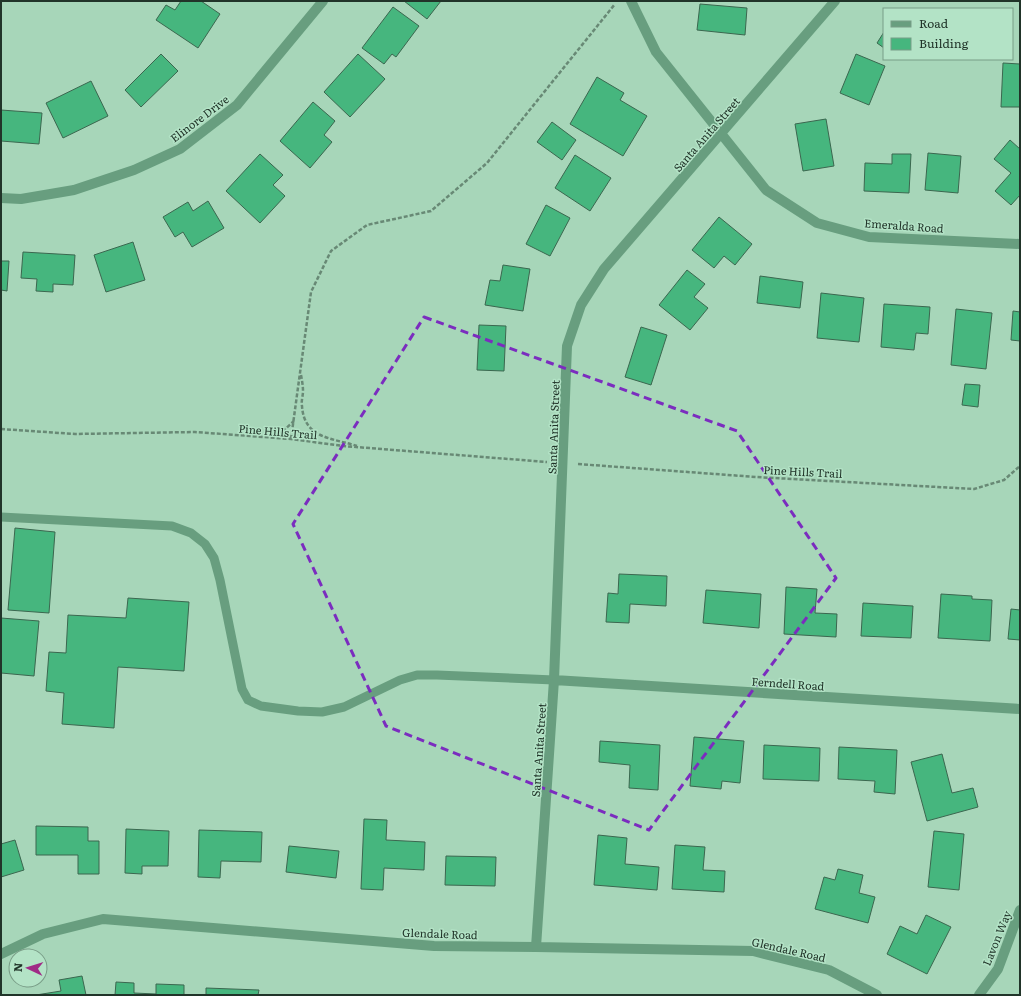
<svg xmlns="http://www.w3.org/2000/svg" width="1021" height="996" font-family="Literata,serif">
<style>
.building{fill:#46b67e;stroke:#3b674f}
.lines{fill:none;stroke-linecap:round;stroke-linejoin:round}
.path{stroke:#688975;stroke-width:2.5;stroke-dasharray:4 2;stroke-linecap:butt}
.service{stroke:#689e7f;stroke-width:9}
.minor{stroke:#689e7f;stroke-width:10}
.marked{fill:none;stroke:#7b2cbf;stroke-width:3;stroke-dasharray:8 5;stroke-linejoin:round}
.labels{text-anchor:middle;dominant-baseline:central;stroke-width:3;stroke-linejoin:round;paint-order:stroke}
.street-label{font-size:11px;fill:#213429;stroke:#b3e3c6}
</style>
<rect width="100%" height="100%" fill="#a7d6b9"/>
<!-- building -->
<path class="building" d="M181 1H201L220 14 198 48 156 20 166 5 175 10Z
M404 1H441L427 19Z
M700 4 747 8 745 35 697 30Z
M393 7 419 26 396 57 392 54 384 64 362 48Z
M884 32V48L877 43Z
M161 54 178 71 141 107 125 90Z
M358 54 385 79 350 117 324 92Z
M856 54 885 66 869 105 840 93Z
M1003 63 1020 64V107H1001Z
M597 77 624 93 620 100 647 116 623 156 570 124Z
M91 81 108 116 63 138 46 103Z
M313 102 335 121 324 135 332 142 310 168 280 141Z
M1 110 42 113 39 144 1 141Z
M826 119 834 166 803 171 795 124Z
M552 122 576 140 562 160 537 142Z
M1010 140 1020 149V195L1011 205 995 191 1011 173 994 159Z
M928 153 961 156 958 193 925 190Z
M260 154 283 175 273 185 285 196 260 223 226 191Z
M892 154H911L909 193 864 191 865 163 892 164Z
M575 155 611 178 590 211 555 188Z
M208 201 224 228 192 247 183 232 175 237 163 217 188 202 193 211Z
M546 205 570 218 550 256 526 244Z
M719 217 752 244 735 265 724 256 714 268 692 250Z
M133 242 145 280 106 292 94 255Z
M23 252 75 255 73 285 53 284V292L36 291 37 279 21 278Z
M1 261H9L7 291 1 290Z
M503 265 530 269 523 311 485 305 490 280 500 281Z
M687 270 705 284 694 297 708 308 690 330 659 305Z
M760 276 803 282 800 308 757 303Z
M821 293 864 298 859 342 817 338Z
M884 304 930 307 928 334 916 333 914 350 881 347Z
M956 309 992 313 986 369 951 365Z
M1013 311 1020 312V341L1011 340Z
M479 325 506 326 504 371 477 370Z
M641 327 667 335 651 385 625 377Z
M965 384 980 385 978 407 962 405Z
M15 528 55 532 49 613 8 610Z
M619 574 667 576 666 606 630 604 629 623 606 622 608 593 618 594Z
M786 587 817 589 815 613 837 614 836 637 784 634Z
M706 590 761 594 759 628 703 623Z
M941 594 972 596V599L992 600 990 641 938 638Z
M128 598 189 602 184 671 118 667 114 728 62 724 64 693 46 691 49 652 66 653 68 615 126 618Z
M863 603 913 606 911 638 861 636Z
M1011 609 1020 610V640L1008 639Z
M1 618 39 621 34 676 1 673Z
M694 737 744 741 740 783 722 781 721 789 690 786Z
M600 741 660 745 658 790 629 788 630 765 599 762Z
M764 745 820 748 819 781 763 779Z
M839 747 897 750 895 794 874 792 875 781 838 779Z
M942 754 952 793 973 788 978 807 927 821 911 762Z
M364 819 387 820 386 840 425 842 424 870 384 868 383 890 361 889Z
M36 826 88 827V841H99V874H78V855H36Z
M126 829 169 831 168 866H142V874L125 873Z
M199 830 262 832 261 862 221 861 220 878 198 877Z
M934 831 964 834 959 890 928 887Z
M598 835 627 838 625 864 659 867 657 890 594 885Z
M15 840 24 870 1 877V844Z
M675 845 705 847 703 870 725 871 724 892 672 889Z
M289 846 339 851 336 878 286 872Z
M446 856 496 857 495 886 445 885Z
M838 869 863 875 859 893 875 897 868 923 815 909 824 877 835 880Z
M926 915 951 927 927 974 887 954 900 926 917 934Z
M82 976 86 995H36L61 991 59 980Z
M116 982 134 983V993L156 994V984L184 985V995H115Z
M206 988 259 990 258 995H206Z"/>
<g class="lines">
<!-- path -->
<path class="path" d="M301 375C302 380 303 386 303 391 303 396 301 401 302 406 304 439 333 438 357 446
M1 429 75 434 195 432 291 439 343 446 547 462
M272 437 283 431 294 421
M291 439 311 292 331 251 367 225 431 211 487 163 615 4
M578 464 756 477 974 489 1004 480 1020 466"/>
<!-- service -->
<path class="service" d="M1 517 172 526 191 533 205 544 214 558 220 580 242 689 248 700 261 706 298 711 322 712 344 707 400 680 417 675H437L554 680"/>
<!-- minor -->
<path class="minor" d="M631 1 656 52 766 190 817 223 869 237 1020 244
M1 198 21 199 74 190 134 170 180 149 237 105 323 1
M554 680 1020 709
M536 947 554 680 567 346 581 305 604 269 835 1
M1 954 43 934 103 919 434 946 536 947 753 951 829 970 877 995
M979 995 998 969 1020 910"/>
</g>
<!-- marked area -->
<path class="marked" d="M424 317 737 431 836 578 649 830 386 726 293 524Z"/>
<g class="labels">
<!-- street labels -->
<g class="street-label">
<text transform="translate(199 118) rotate(-37)">Elinore Drive</text>
<text transform="translate(706 134) rotate(-49)">Santa Anita Street</text>
<text transform="translate(904 225) rotate(4)">Emeralda Road</text>
<text transform="translate(553 427) rotate(-88)">Santa Anita Street</text>
<text transform="translate(278 431) rotate(5)">Pine Hills Trail</text>
<text transform="translate(803 471) rotate(3)">Pine Hills Trail</text>
<text transform="translate(788 683) rotate(4)">Ferndell Road</text>
<text transform="translate(538 750) rotate(-86)">Santa Anita Street</text>
<text transform="translate(440 933) rotate(2)">Glendale Road</text>
<text transform="translate(996 938) rotate(-68)">Lavon Way</text>
<text transform="translate(789 949) rotate(13)">Glendale Road</text>
</g>
</g>
<!-- border -->
<rect width="1021" height="996" fill="none" stroke="#213429" stroke-width="4"/>
<!-- legend -->
<rect x="883" y="8" width="130" height="52" fill="#b3e3c6" stroke="#799d87"/>
<rect x="891" y="21" width="20" height="6" fill="#689e7f" stroke="#799d87"/>
<text x="919" y="28" font-size="12" fill="#213429">Road</text>
<rect x="891" y="38" width="20" height="12" fill="#46b67e" stroke="#799d87"/>
<text x="919" y="48" font-size="12" fill="#213429">Building</text>
<!-- north arrow -->
<g transform="translate(28 968) rotate(274)"><circle r="19" fill="#b3e3c6" stroke="#799d87"/>
<path d="M0-3L7 15L0 10L-7 15Z" fill="#a02c86"/>
<text y="-6" font-size="11" font-weight="bold" text-anchor="middle" fill="#213429">N</text>
</g>
</svg>
